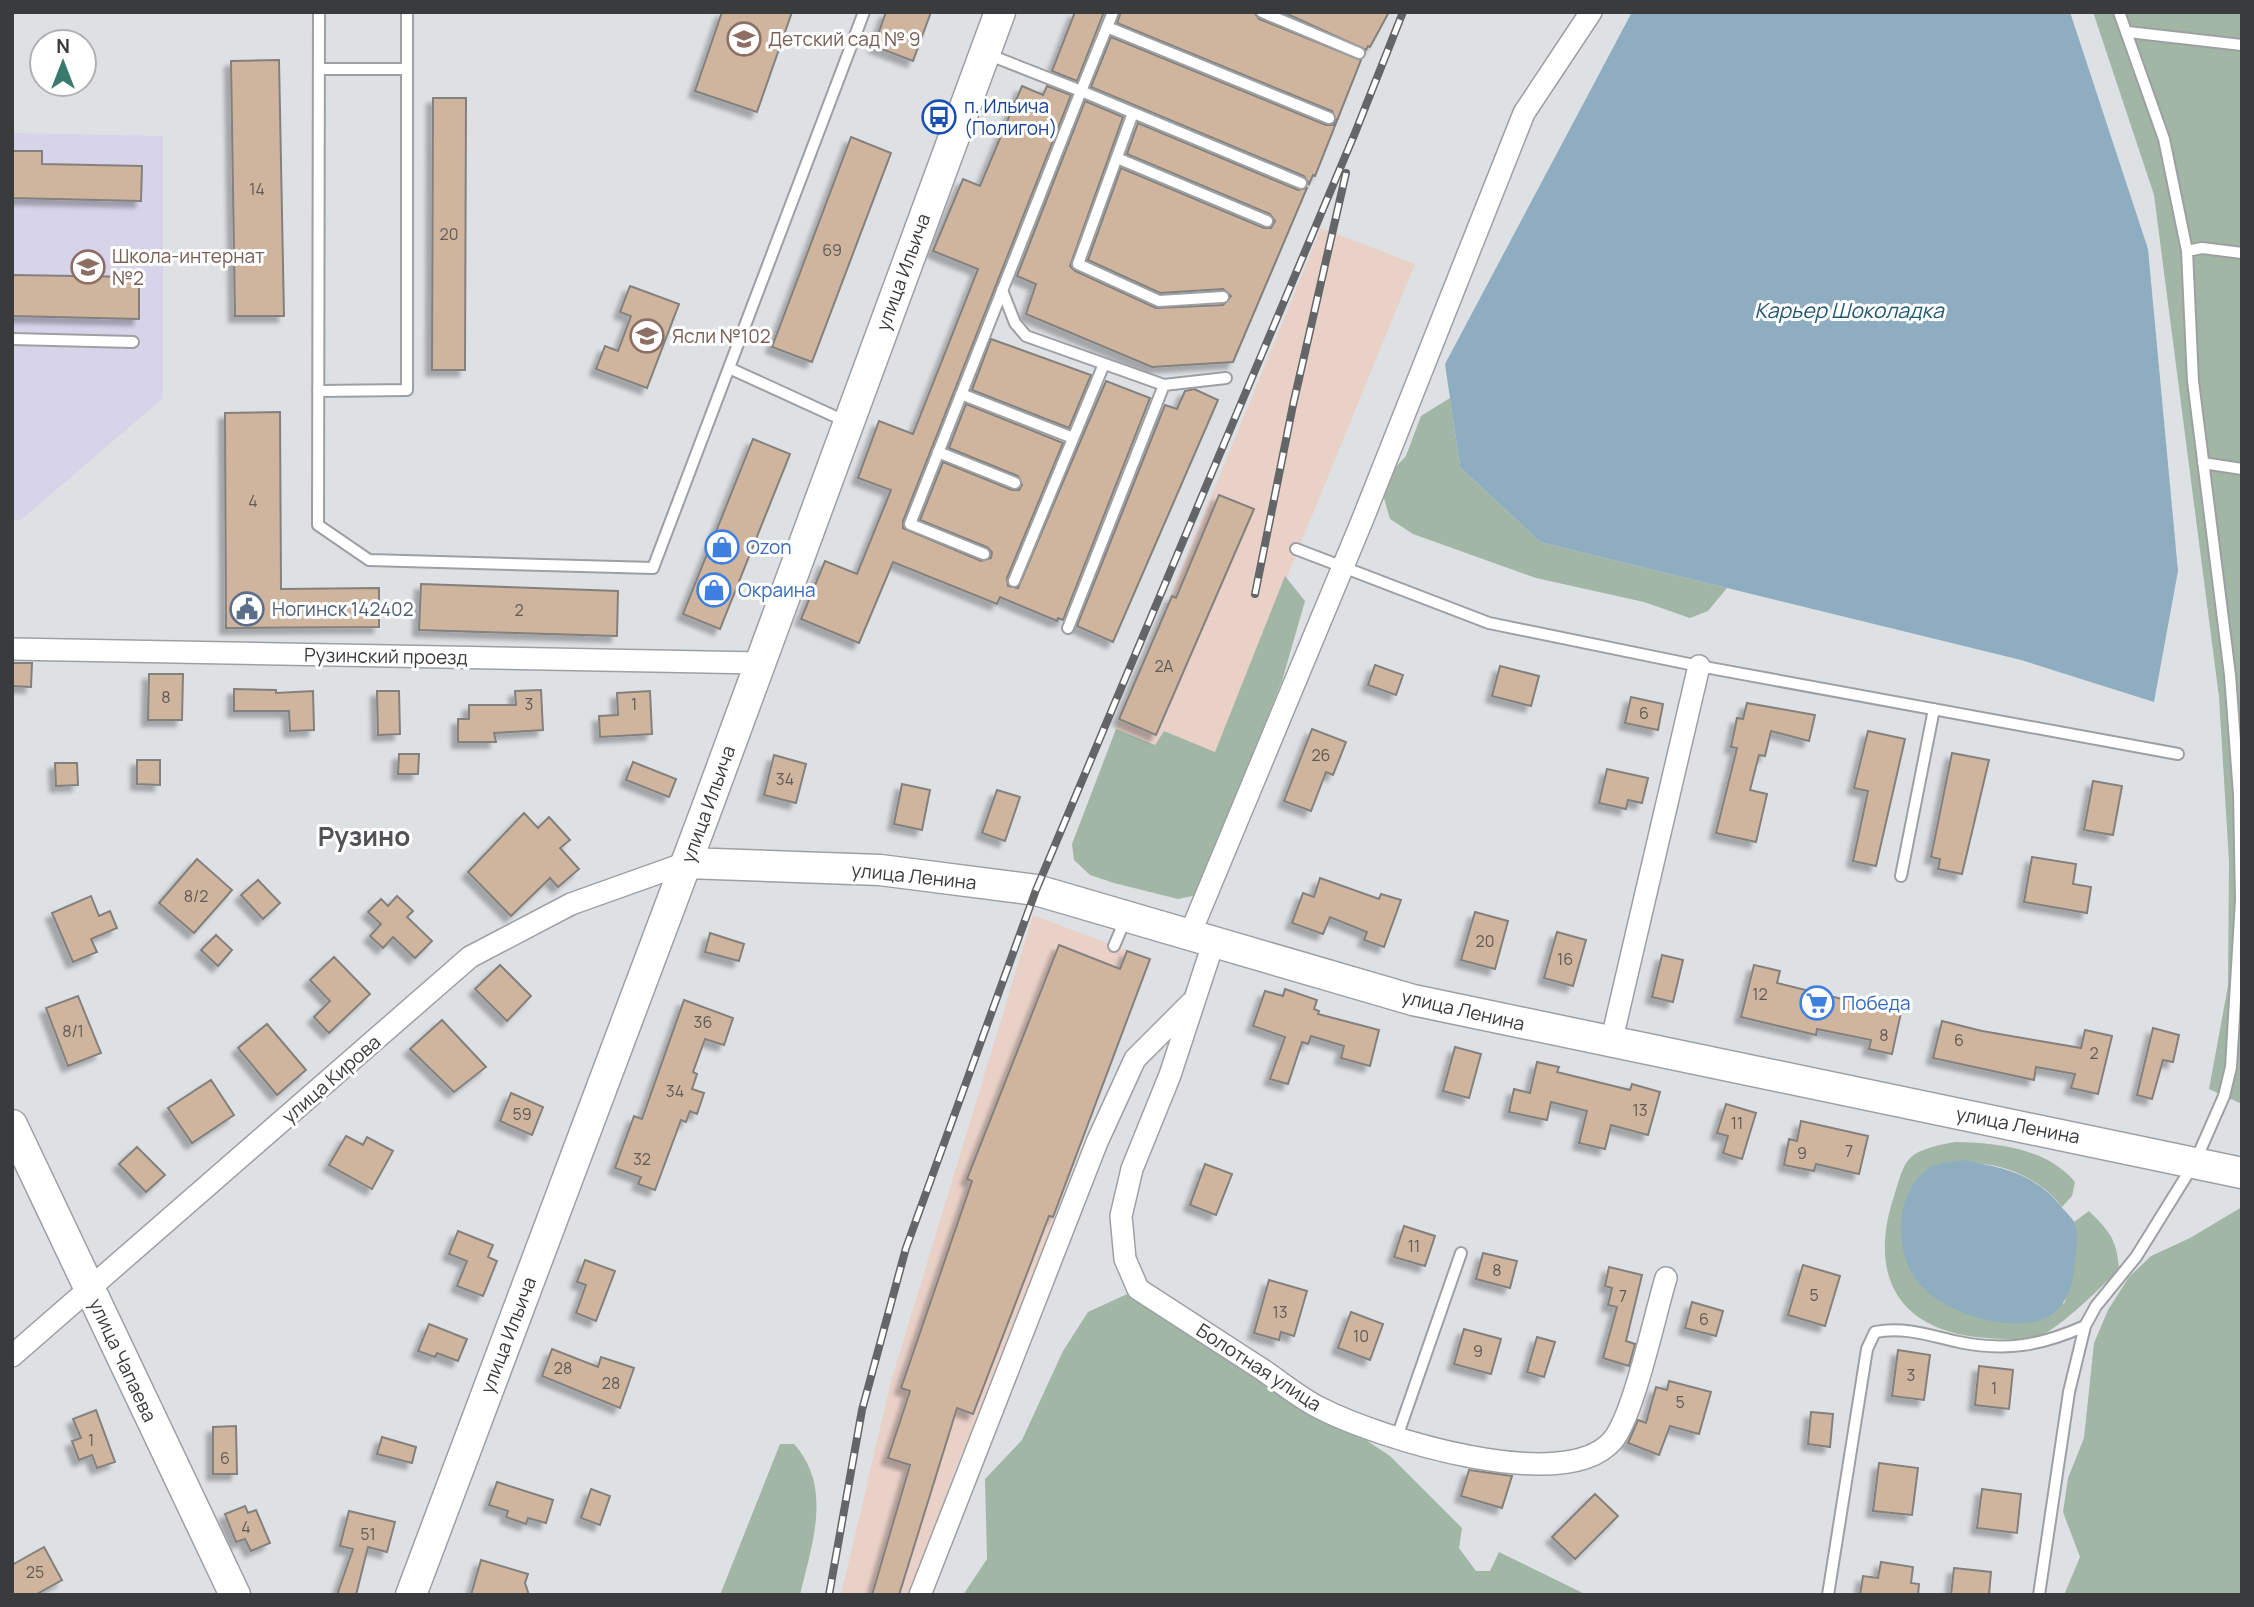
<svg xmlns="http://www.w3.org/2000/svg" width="2254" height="1607" font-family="Manrope,sans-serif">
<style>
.industrial{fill:#e9d1c8}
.education{fill:#d7d3e9}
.green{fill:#a1b6a5}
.water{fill:#8fadc1}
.building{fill:#d0b59e;stroke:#83807e;stroke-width:2;filter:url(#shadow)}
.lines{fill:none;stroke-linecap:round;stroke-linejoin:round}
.lane-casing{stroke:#9da0a3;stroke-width:14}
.street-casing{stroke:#9da0a3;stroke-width:24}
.secondary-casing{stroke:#9da0a3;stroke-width:33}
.lane{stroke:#fff;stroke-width:10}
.street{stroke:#fff;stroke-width:21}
.secondary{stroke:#fff;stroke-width:30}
.rail-casing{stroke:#636567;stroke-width:8}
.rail{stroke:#fff;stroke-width:5;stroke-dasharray:16;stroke-linecap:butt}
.labels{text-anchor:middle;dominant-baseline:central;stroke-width:6;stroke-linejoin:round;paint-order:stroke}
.number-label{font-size:16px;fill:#605a55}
.education-label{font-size:19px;fill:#785e54;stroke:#fff;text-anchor:start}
.transit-label{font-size:19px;fill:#164399;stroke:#fff;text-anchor:start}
.street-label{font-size:19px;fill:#3a3b3d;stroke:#fff}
.shop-label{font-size:19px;fill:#366cbe;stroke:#fff;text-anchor:start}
.service-label{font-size:19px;fill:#4e5e75;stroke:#fff;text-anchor:start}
.water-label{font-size:21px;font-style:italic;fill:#225774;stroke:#fff}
.district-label{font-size:26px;font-weight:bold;fill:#515356;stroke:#fff}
</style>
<defs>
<filter id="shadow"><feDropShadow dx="-6" dy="6" stdDeviation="2" flood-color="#0004"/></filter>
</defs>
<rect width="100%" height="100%" fill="#dee1e4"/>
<!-- industrial -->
<path class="industrial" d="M1321 228 1415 264 1215 753 1164 731 1155 745 1116 729Z
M1033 915 1150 959 1039 1259 978 1419 956 1467 911 1595H841L891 1381Z"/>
<!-- education -->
<path class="education" d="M12 133 163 136V398L21 520H12Z"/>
<!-- green -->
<path class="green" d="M2093 12H2242V1104L2209 1089 2228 986 2229 862 2219 697 2154 195Z
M1450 398 1460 467 1540 542 1727 588 1708 611 1690 618 1644 602 1536 578 1413 534 1390 519 1384 498 1391 472 1406 456 1421 416Z
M1285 576 1305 601 1282 681 1197 895 1178 899 1114 883 1090 875 1074 860 1072 844 1116 729 1155 745 1164 731 1215 752Z
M1956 1142C1997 1143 2047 1148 2075 1182L2072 1196 2062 1207C2032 1168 1981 1157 1935 1165L2064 1304C2073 1277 2077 1251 2074 1222L2089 1211C2111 1233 2117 1240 2119 1270 2096 1291 2072 1317 2046 1333 2032 1342 2004 1339 1988 1338 1900 1333 1867 1278 1894 1196 1899 1182 1902 1162 1915 1154 1927 1147 1943 1144 1956 1142Z
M2242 1207V1595H2064L2080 1557 2063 1512 2068 1478 2084 1438 2094 1343 2108 1310 2129 1277 2151 1256 2190 1238Z
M1138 1289 1390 1456 1462 1528 1459 1548 1476 1571H1490L1499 1552 1587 1595H963L987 1559 985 1479 1022 1440 1063 1351 1088 1312Z
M780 1444H794C833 1487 812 1544 800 1595H720Z"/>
<!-- water -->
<path class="water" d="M1632 12H2070L2148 249 2178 571 2154 702 2021 660 1540 542 1460 467 1445 364Z
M1963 1160C2005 1168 2037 1174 2064 1210 2067 1213 2072 1218 2074 1222 2080 1236 2075 1256 2074 1270 2072 1288 2064 1310 2046 1318 2006 1335 1929 1310 1910 1270 1894 1236 1898 1187 1932 1166 1941 1162 1954 1162 1963 1160Z"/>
<!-- building -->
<path class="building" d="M722 12H792L757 112 695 91Z
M886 12H931L913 61 874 46Z
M1075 12H1104L1077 81 1052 71Z
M1121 12H1254L1259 19 1361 60 1315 176 1313 175 1309 184 1304 176 1091 87 1111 37 1326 125H1333L1336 120 1332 111 1117 23Z
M1283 12H1389L1370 47 1368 46 1366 50Z
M279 60 284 316H235L231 61Z
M1022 86 1043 95 1047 86 1071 95 903 521V528L981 561 991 558 992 552 987 547 920 520 943 462 1012 490H1019L1022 485 1018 476 949 448 966 404 1063 443 1007 578 1008 586 1018 588 1106 381 1150 398 1063 620 1058 618 1057 621 1000 597 997 604 893 562 859 643 801 619 825 561 857 574 891 490 858 478 879 421 913 434 978 269 933 251 963 179 980 186Z
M433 98H466L465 370H432Z
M1085 101 1123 117 1070 266 1075 271 1156 308 1223 305 1231 296 1223 289 1160 293 1088 260 1121 168 1264 228H1271L1275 221 1270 214 1127 154 1138 123 1298 190 1307 188 1233 362 1152 367 1026 314 1036 284 1017 276Z
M851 137 891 153 812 362 772 347Z
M12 151H42V164L142 166 141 201 12 198Z
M12 275 139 277V319L12 316Z
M630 286 679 304 647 388 596 369 605 346 618 351 631 316 620 312Z
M991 339 1091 375 1069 428 972 390Z
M1194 389 1218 400 1113 642 1077 626 1165 405 1177 409 1185 391Z
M280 412 281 589 379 588V627L226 628 225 413Z
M753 439 790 454 720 629 683 614Z
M1219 495 1254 509 1156 735 1119 719 1172 596 1176 598Z
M421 584 618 591 617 636 419 630Z
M12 663H32L31 687 12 686Z
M1375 665 1403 675 1396 695 1368 685Z
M1500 666 1539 676 1531 706 1492 696Z
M149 674H183L182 720H148Z
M234 689 276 690V693L313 691 314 730 290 731 289 711H234Z
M541 690 543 730 494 733 496 742H458V719H469V705H516L515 691Z
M377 691H399L400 734 378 735Z
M650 691 652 734 600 737 599 716 618 715 617 693Z
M1631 697 1663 704 1658 730 1625 723Z
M1747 703 1815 715 1809 741 1771 731 1765 756 1759 755 1750 790 1767 794 1756 842 1716 833 1737 748 1731 747 1737 718 1743 719Z
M1312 729 1346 742 1333 775 1326 772 1311 811 1284 801Z
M1868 731 1905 739 1876 866 1853 861 1868 791 1854 788Z
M1952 753 1989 760 1962 874 1938 869 1940 859 1931 857Z
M399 754H419L418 774H398Z
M774 755 806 764 796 803 764 795Z
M137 760H160V785L137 784Z
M633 762 676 779 669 797 626 780Z
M55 763H77L78 785 56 786Z
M1607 769 1648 778 1642 803 1628 800 1626 809 1599 803Z
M2093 781 2122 786 2113 835 2084 830Z
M902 784 930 790 922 830 894 824Z
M997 790 1020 797 1005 841 982 833Z
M524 813 538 828 549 817 570 840 560 848 579 869 558 887 550 878 511 916 468 872Z
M2032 857 2076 864 2073 884 2091 887 2087 913 2024 902Z
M197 859 232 890 194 933 159 903Z
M1320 878 1379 899 1381 894 1401 900 1384 947 1364 940 1367 932 1330 917 1323 934 1292 923 1303 893 1314 897Z
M258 880 280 903 263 919 241 895Z
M91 896 99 916 110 911 117 928 91 939 97 952 73 962 52 913Z
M397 896 413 911 407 917 432 941 415 958 393 937 383 948 370 936 381 924 368 912 381 899 388 906Z
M1475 912 1508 921 1495 969 1461 960Z
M1557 932 1586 940 1573 986 1544 978Z
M710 933 744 944 739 961 705 952Z
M216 935 232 950 218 966 201 950Z
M1059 945 1120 969 1127 951 1150 959 1053 1217 1049 1216 973 1414 957 1408 899 1595H872L910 1465 888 1458 910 1391 901 1388 972 1181 967 1179Z
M1662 955 1683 960 1673 1002 1652 997Z
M334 957 370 994 329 1033 314 1017 330 1001 310 980Z
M500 965 531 996 507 1021 475 989Z
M1754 965 1780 971 1777 983 1854 1002V998L1902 1008 1892 1054 1869 1049 1871 1040 1817 1029 1816 1035 1741 1017Z
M1285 989 1317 1000 1314 1009 1319 1011 1318 1014 1379 1030 1370 1066 1341 1058 1344 1046 1311 1036 1308 1044 1302 1042 1288 1084 1270 1079 1285 1037 1253 1026 1265 991 1283 996Z
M78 996 101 1053 68 1066 46 1008Z
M684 1000 733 1018 724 1045 705 1039 693 1072 697 1074 692 1089 704 1093 697 1114 690 1111 686 1122 681 1120 655 1190 638 1184 641 1177 615 1168 634 1116 642 1119Z
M442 1020 486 1067 454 1092 410 1049Z
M1942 1021 1982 1031 2081 1048 2085 1030 2112 1036 2098 1094 2071 1088 2075 1074 2036 1067 2034 1080 1933 1058Z
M267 1024 306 1070 277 1095 238 1048Z
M2153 1028 2179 1035 2173 1062 2163 1060 2152 1099 2137 1095Z
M1455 1047 1481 1054 1469 1098 1443 1091Z
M1537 1062 1559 1067 1557 1072 1630 1090 1632 1084 1660 1092 1648 1135 1611 1125 1605 1149 1579 1143 1587 1111 1551 1102 1547 1120 1509 1112 1514 1089 1530 1093Z
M211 1080 234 1115 192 1143 168 1108Z
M511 1093 543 1107 532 1135 500 1121Z
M1726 1104 1756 1113 1742 1159 1723 1153 1728 1136 1717 1133Z
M1801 1121 1868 1136 1859 1174 1816 1164 1814 1171 1784 1165 1789 1139 1797 1141Z
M346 1136 363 1145 367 1137 393 1151 372 1189 329 1165Z
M137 1147 165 1175 146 1192 119 1164Z
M1205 1164 1232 1174 1216 1215 1190 1205Z
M1404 1226 1435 1236 1425 1266 1394 1257Z
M458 1231 493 1245 488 1257 497 1261 483 1296 457 1286 467 1261 449 1254Z
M1483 1253 1517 1261 1510 1288 1476 1279Z
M585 1260 615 1271 596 1321 576 1313 586 1285 577 1282Z
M1803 1265 1840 1276 1825 1326 1788 1315Z
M1609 1267 1642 1275 1626 1341 1635 1344 1629 1366 1603 1358 1617 1307 1608 1305 1612 1288 1605 1286Z
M1269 1280 1307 1291 1294 1336 1281 1332 1279 1340 1254 1333Z
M1692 1302 1723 1311 1716 1336 1685 1328Z
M1351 1312 1383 1324 1370 1360 1338 1348Z
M429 1324 467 1339 458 1361 437 1353 435 1357 418 1351Z
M1464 1329 1501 1339 1491 1374 1454 1364Z
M1537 1337 1555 1342 1544 1377 1527 1372Z
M552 1349 598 1367 601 1357 634 1368 620 1408 542 1376Z
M1898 1350 1930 1355 1924 1400 1892 1396Z
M1979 1366 2013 1370 2009 1409 1975 1405Z
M1669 1381 1711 1392 1699 1434 1670 1426 1659 1455 1628 1443 1638 1420 1646 1423 1656 1387 1667 1390Z
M96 1410 115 1462 97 1468 92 1455 79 1460 72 1441 81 1438 73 1419Z
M1811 1412 1833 1414 1830 1447 1808 1444Z
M236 1426 237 1474H213V1427Z
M382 1437 416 1447 412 1463 377 1454Z
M1879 1463 1918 1468 1912 1515 1873 1511Z
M1469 1470 1512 1476 1502 1508 1461 1496Z
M497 1482 553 1500 546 1523 528 1518 526 1524 506 1517 508 1511 489 1505Z
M591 1489 610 1496 600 1525 581 1518Z
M1982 1489 2021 1494 2017 1533 1977 1528Z
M1595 1494 1618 1516 1575 1559 1552 1537Z
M245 1506 248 1513 256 1510 270 1543 251 1551 245 1539 236 1542 225 1514Z
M349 1511 395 1522 387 1552 368 1547 356 1595H337L353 1549 340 1546Z
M44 1547 62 1580 35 1595H12V1565Z
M481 1560 528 1574 525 1583 529 1595H471Z
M1881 1562 1913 1567 1911 1583 1919 1584 1918 1595H1860L1863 1576 1878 1578Z
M1954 1568 1991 1572 1989 1595H1951Z"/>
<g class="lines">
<defs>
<path id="lane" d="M319 12 318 525 369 560 653 568 864 12
M1113 12 1081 91 1301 183
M1262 12 1359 53
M1107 27 1329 118
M2128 32 2242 45
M319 69H407
M1133 113 1078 264 1159 301 1223 297
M1117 158 1267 221
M2187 251 2202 248 2242 253
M1002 290 1015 323 1026 336 1164 385 1226 378
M12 339 133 342
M729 368 847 422
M318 391 407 390V12
M961 394 1073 438
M938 452 1015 483
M2203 463 2242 469
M1296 549 1489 623 1699 666 2178 754
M984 554 910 524 1081 91 987 54
M1014 581 1104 364
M1068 628 1164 385
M1901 876 1934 709
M1114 946 1126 918
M1397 1437 1461 1253
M1828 1595 1867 1349 1875 1332C1904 1326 1931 1336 1959 1342 2007 1352 2042 1345 2085 1326
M2039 1595 2069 1392 2085 1326 2096 1306 2136 1257 2195 1162 2224 1096 2231 1067 2241 900 2239 794 2230 675 2193 381 2187 251 2164 139 2119 12"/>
<path id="street" d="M12 649 759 663
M1190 934 1362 521 1524 113 1591 12
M1214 941 1170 1075 1132 1169 1121 1216 1125 1259 1138 1289C1180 1316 1221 1343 1263 1370 1282 1383 1300 1398 1320 1408 1378 1438 1566 1497 1613 1440 1634 1414 1655 1314 1666 1278
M1611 1043 1699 666
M12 1356 470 957 571 904 686 863
M920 1595 1097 1142 1135 1059 1191 1003"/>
<path id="secondary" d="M686 863 880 870 1036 890 1413 1000 2242 1173
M12 1125 235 1595
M411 1595 705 813 1000 12"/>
</defs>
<!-- lane casing -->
<use href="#lane" class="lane-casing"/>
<!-- street casing -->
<use href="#street" class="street-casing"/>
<!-- secondary casing -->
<use href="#secondary" class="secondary-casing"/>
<!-- lane -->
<use href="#lane" class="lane"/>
<!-- street -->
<use href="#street" class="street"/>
<!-- secondary -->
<use href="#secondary" class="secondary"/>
<defs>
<path id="rail" d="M1255 594 1293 405 1346 173
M829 1595 862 1410 906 1248 1036 890 1355 133 1403 12"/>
</defs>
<!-- rail casing -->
<use href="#rail" class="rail-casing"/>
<!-- rail -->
<use href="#rail" class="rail"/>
</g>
<!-- icons -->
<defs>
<symbol id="school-ring" viewBox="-11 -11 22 22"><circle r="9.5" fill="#fff" stroke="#8d6e63" stroke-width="1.5"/><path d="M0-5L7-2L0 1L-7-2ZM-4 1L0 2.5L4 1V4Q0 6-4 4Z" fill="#8d6e63"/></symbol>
<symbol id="bus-ring" viewBox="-11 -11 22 22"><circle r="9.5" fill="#fff" stroke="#1a4fb4" stroke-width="1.5"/><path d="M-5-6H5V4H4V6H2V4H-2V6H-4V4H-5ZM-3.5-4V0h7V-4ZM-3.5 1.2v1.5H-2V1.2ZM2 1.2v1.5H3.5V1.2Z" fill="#1a4fb4"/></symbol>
<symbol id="shop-ring" viewBox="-11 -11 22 22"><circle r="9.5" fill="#fff" stroke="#3f7fe0" stroke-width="1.5"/><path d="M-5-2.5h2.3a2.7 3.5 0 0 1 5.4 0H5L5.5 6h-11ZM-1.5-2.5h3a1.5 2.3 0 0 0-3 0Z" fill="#3f7fe0"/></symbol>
<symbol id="civic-ring" viewBox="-11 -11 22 22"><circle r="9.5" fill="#fff" stroke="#5c6f8a" stroke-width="1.5"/><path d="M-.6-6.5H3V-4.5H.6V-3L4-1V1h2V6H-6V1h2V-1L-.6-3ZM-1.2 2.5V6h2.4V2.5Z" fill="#5c6f8a"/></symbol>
<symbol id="supermarket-ring" viewBox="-11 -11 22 22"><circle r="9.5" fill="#fff" stroke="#3f7fe0" stroke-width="1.5"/><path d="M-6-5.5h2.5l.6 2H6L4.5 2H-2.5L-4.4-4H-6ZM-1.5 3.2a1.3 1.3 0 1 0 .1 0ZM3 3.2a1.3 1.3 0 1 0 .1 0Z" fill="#3f7fe0"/></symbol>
</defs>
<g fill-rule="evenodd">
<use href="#school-ring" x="725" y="20" width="38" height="38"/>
<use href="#bus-ring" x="920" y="98" width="38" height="38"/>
<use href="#school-ring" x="69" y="248" width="38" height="38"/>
<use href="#school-ring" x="628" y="317" width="38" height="38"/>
<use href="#shop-ring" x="703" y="528" width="38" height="38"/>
<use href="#shop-ring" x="695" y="571" width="38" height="38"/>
<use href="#civic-ring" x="228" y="590" width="38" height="38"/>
<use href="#supermarket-ring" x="1798" y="984" width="38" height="38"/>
</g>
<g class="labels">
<!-- number labels -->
<g class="number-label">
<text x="257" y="189">14</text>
<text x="449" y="234">20</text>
<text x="832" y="250">69</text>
<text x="253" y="501">4</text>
<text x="519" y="610">2</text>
<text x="1164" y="666">2А</text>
<text x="166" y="697">8</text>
<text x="529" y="704">3</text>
<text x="634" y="704">1</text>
<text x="1644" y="713">6</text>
<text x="1321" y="755">26</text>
<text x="785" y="779">34</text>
<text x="196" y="896">8/2</text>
<text x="1485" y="941">20</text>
<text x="1565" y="959">16</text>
<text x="1760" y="994">12</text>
<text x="703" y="1022">36</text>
<text x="73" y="1031">8/1</text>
<text x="1884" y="1035">8</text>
<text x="1959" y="1040">6</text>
<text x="2094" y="1053">2</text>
<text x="675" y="1091">34</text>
<text x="1640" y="1110">13</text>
<text x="522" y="1114">59</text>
<text x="1737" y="1123">11</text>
<text x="1849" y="1151">7</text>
<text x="1802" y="1153">9</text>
<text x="642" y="1159">32</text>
<text x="1414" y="1246">11</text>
<text x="1497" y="1270">8</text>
<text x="1814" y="1295">5</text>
<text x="1623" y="1296">7</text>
<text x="1280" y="1312">13</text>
<text x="1704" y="1319">6</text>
<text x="1361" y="1336">10</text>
<text x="1478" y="1351">9</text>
<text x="563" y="1368">28</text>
<text x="1911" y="1375">3</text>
<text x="611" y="1383">28</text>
<text x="1994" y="1388">1</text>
<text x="1680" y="1402">5</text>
<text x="91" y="1440">1</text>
<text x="225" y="1458">6</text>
<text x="246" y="1527">4</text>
<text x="368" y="1534">51</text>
<text x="35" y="1572">25</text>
</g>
<!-- education labels -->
<g class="education-label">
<text x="768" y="39">Детский сад № 9</text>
<text x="112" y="256">Школа-интернат<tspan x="112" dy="22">№2</tspan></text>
<text x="672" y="336">Ясли №102</text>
</g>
<!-- transit labels -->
<g class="transit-label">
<text x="964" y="106">п. Ильича<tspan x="964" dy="22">(Полигон)</tspan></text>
</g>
<!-- street labels -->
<g class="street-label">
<text transform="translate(903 272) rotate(-70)">улица Ильича</text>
<text transform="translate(386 656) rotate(1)">Рузинский проезд</text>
<text transform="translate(708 804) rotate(-70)">улица Ильича</text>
<text transform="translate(914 876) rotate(6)">улица Ленина</text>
<text transform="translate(1463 1010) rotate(13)">улица Ленина</text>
<text transform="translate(331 1079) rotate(-41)">улица Кирова</text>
<text transform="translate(2018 1125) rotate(11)">улица Ленина</text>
<text transform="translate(508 1335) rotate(-69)">улица Ильича</text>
<text transform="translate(123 1360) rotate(65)">улица Чапаева</text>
<text transform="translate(1259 1367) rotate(33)">Болотная улица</text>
</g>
<!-- shop labels -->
<g class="shop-label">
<text x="746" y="547">Ozon</text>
<text x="738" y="590">Окраина</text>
<text x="1842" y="1003">Победа</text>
</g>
<!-- service labels -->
<g class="service-label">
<text x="272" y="609">Ногинск 142402</text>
</g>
<!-- water labels -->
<g class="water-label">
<text x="1849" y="310">Карьер Шоколадка</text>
</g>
<!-- district labels -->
<g class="district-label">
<text x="364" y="836">Рузино</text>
</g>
</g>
<!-- border -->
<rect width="2254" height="1607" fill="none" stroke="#3a3b3d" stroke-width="28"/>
<!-- north arrow -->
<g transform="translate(63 63)"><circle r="33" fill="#ffffff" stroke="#b0b1b1" stroke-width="2"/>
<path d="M0-5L12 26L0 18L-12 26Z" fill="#387a6c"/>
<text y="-10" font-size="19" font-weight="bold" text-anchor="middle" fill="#3a3b3d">N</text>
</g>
</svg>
